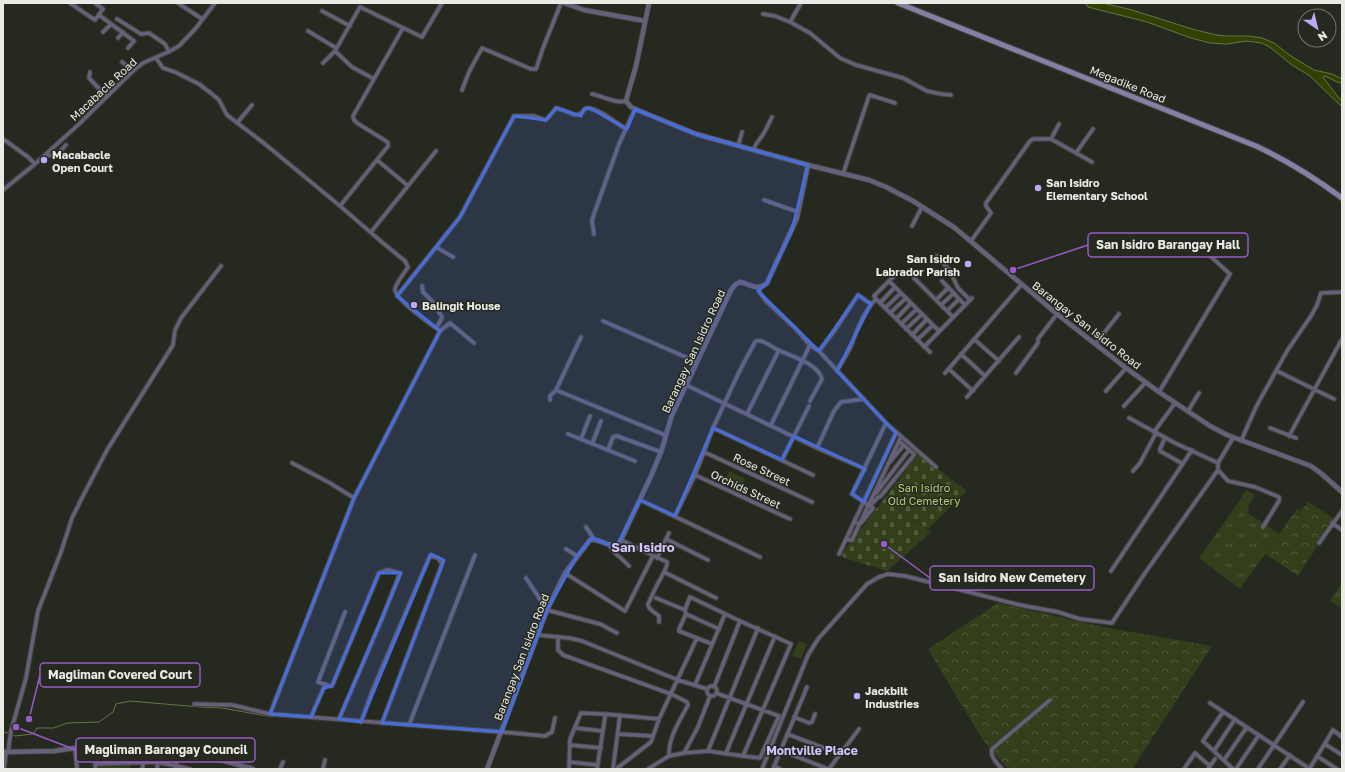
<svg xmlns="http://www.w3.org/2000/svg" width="1345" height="772" font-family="'Golos Text',sans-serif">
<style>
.grass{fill:url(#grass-tufts)}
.cemetery{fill:url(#cemetery-stones)}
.park{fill:url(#park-crowns)}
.pitch{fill:#323f1a}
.water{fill:#314200;stroke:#687545}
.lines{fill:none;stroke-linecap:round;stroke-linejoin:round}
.stream{stroke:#687545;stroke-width:1}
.minor-casing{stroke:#41443c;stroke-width:5.5}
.tertiary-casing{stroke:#41443c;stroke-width:6}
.secondary-casing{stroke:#41443c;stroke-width:7}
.minor{stroke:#655f78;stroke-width:3.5}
.tertiary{stroke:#655f78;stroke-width:4.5}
.secondary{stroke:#887ea5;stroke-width:5}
.marked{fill:#466ddb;fill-opacity:0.2;stroke:#466ddb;stroke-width:3;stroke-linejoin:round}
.poi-dot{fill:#bea9f5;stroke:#262920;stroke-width:1.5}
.labels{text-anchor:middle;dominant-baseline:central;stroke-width:3;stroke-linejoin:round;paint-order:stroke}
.street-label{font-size:11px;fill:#e9ebe5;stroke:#262920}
.poi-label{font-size:11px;font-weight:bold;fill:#e9ebe5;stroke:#262920;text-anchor:start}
.park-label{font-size:11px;fill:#aecc75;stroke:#262920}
.neighbourhood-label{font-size:12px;font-weight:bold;fill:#d2c3fc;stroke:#262920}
.quarter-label{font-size:13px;font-weight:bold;fill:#d2c3fc;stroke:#262920}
.leader{fill:none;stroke:#965cc8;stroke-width:1.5}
.callout-dot{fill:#965cc8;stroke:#262920;stroke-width:1.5}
.callout{fill:#262920;stroke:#965cc8;stroke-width:1.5}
.callout-label{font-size:12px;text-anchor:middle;font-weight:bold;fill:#e9ebe5}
</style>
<defs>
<pattern id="grass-tufts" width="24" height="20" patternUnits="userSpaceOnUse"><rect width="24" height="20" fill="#323f1a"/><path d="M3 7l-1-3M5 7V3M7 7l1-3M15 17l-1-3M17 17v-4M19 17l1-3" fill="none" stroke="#505b3b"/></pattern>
<pattern id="cemetery-stones" width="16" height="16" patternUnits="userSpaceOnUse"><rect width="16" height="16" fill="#323f1a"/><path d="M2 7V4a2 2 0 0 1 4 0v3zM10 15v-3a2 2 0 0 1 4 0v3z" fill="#505b3b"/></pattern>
<pattern id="park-crowns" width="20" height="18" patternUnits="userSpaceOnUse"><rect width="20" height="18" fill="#323f1a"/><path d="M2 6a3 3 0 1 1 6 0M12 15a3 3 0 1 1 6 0" fill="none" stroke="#505b3b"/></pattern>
</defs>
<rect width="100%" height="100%" fill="#262920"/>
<!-- grass -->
<path class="grass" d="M1247 490 1255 495 1249 504 1248 513 1279 534 1240 589 1199 558Z
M1342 583V609L1330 601Z"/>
<!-- cemetery -->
<path class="cemetery" d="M918 454 967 491 928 529 884 499Z
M884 499 931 532 887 571 845 558 841 555Z"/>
<!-- park -->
<path class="park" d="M1308 502 1334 519 1298 576 1265 554 1297 509 1301 511Z
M998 603 1103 627 1212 646 1132 769H1008L983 740 928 649Z
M131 765 130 769H97V766Z"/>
<!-- pitch -->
<path class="pitch" d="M729 471 745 479 741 487 725 480Z
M799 641 807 644 801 659 792 656Z"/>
<!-- water -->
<path class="water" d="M1085 3H1103L1132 10 1192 29 1216 35 1227 36H1249L1262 38 1274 43 1291 56 1314 70 1332 74 1342 79V83L1337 82 1325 76 1323 77 1342 102V107L1310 76 1292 65 1271 48 1262 43 1246 41 1227 44 1210 43 1191 38 1147 22 1088 7Z"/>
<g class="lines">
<!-- stream -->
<path class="stream" d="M3 732 8 733
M11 734 15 736 33 734 37 728H54L67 723 99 722 113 712 116 704 130 701 200 707 222 708 273 717"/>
<defs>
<path id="minor" d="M70 3 95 20 103 9 95 3
M178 3 202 19
M322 11 350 26
M763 14 775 16 790 22 810 33 840 58 856 65 903 78 927 91 941 94 951 95
M99 15 134 41 128 48
M117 19 141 34 149 33 165 44 169 52
M790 22 801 3
M308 31 336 48
M103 32 111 24
M118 38 123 32
M335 51 352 67 374 79
M156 58 163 68 175 72 199 84 212 94 219 100 227 115 265 144 340 206 383 243 405 261 408 267C404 274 397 281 395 289 393 298 432 325 440 331L354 498 270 714
M122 62 133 71
M323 63 335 51 360 7 422 37 442 3
M90 72 89 78 106 96
M462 90 469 72 482 48 531 69H536L543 48 561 3
M592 94C602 96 616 104 626 101
M237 123 252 105
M3 139 28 157 35 164
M1051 139 1059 124
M738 146 742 132
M753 150C756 143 758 141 762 136 766 130 769 123 772 117
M1076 153 1093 129
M46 154C56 159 59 152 66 145
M377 160 407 185
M843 174 869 96 870 95 895 103
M3 190 35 164 79 124 133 71 143 63 168 52 179 46 196 28 215 3
M764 200 798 212
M340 206 388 146V143L386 141 357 123 354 120 353 116 403 28
M912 226 922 207
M371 232 436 151
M594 234 592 221 594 214 619 144 635 109
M971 241 991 213 986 206V203L1030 141 1033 139H1051L1092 162
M436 247 453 257
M937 256 950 271 958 288 970 300
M914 278 953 317
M889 281 939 331
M942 281 965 305
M422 286 423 292 431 300 441 315 442 318 436 328
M759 287 760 293 766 301 796 329 810 345 819 351 886 423 936 467
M397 296 460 217 514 116H534L545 120 548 118 556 108C570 110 575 122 586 108 597 107 616 123 626 129
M876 299 930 352
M936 300 948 288
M880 303 895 287
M941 305 954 293
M885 308 901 293
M947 311 959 299
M890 313 906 298
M896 319 911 303
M603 321 697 362
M901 324 917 309
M906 329 922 314
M440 331 450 323 474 343
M912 335 927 319
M974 339 999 361
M917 340 933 325
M1096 343 1119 314
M924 347 972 298
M819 351 835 330 858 295 871 304
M961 354 985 376
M949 369 973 391
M837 371C841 363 847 355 851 346 857 330 864 311 876 299L874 296 898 272
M1277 371 1334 399
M945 373 1022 284
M1016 373 1038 343V339L1057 314
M686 385 817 448 865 469
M556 390 665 435
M1106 391 1126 368
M1159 392 1230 274 1208 254 1206 249 1210 242
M967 397 1019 337
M550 400V396L556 390 581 337
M1124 406 1146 382
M1188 411 1199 393
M747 414 779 350
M1129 418 1175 443 1218 463
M771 425 810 345
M713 428 813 475
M1270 428 1296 438
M1154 432 1175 403
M568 434 635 461
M1289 436 1342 339
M1165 438 1160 449V451L1183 464
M581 439 590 416
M1241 441 1256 407 1287 351 1311 316 1317 305 1321 293 1342 292
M592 444 601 421
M817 448 834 411 841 402 864 399
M608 450 613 437 617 436 661 452
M704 452 812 502
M782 460 809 406
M292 463 330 483 354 498
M888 464 904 445
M1218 470 1228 481 1255 487 1279 497V501L1263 527
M1133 471 1140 463 1156 433
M695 475 790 519
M876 493 909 450
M640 500 760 557
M870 506 878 497H880L914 455V454L899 441
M675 516 695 475 713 428 740 370 755 342C757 341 757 340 761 341 766 342 772 347 778 350 790 356 818 363 822 379L810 401
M855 522 859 524 862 522 873 508 852 494 886 423
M1332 523 1342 530
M586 527 594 539
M666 539 708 560
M846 539 850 540H852L901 437
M621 540 667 562V565L664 572 656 587 648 604C648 610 655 612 659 616V622
M1319 543 1342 511
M609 545C614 554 623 559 629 566
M566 549 577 556
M839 554 896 433
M657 558 669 533
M1111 571 1192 450
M664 572 716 598
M565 573 625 611 653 556
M526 578 547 610 600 624 617 633
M656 598 685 610 686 614 719 629
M686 614 679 629V631L712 644
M538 635 569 638 582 641 678 680 707 689
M558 637V650L563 655 671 694 687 702 688 705C680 720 668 738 669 756
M695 685 725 614
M707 691a5 5 0 1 1 10 0a5 5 0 1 1-10 0Z
M714 687 740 621
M716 693 779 716 760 758 743 756
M1210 703 1310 769
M194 704 232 705 270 714 502 732 545 736 552 732 555 718
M1223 712 1203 741 1233 769
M311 717 325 685
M794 717 809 723 812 722 815 714
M339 719 381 621 400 573 387 570 379 573 332 686H330L318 682 345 612
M361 722 373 689 430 556H431L438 558 442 564 382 723
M409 725 475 555
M575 728 603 731
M618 734 653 736
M787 734 840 754
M1325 744 1342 755
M570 745 601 748
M75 748 77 769
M780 750 828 769
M708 751 758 628
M1214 751 1235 719
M8 752 11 731 26 678 38 611 61 552 72 518 83 496 107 450 173 345 175 330 181 318 221 266
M684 753 708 751 743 756 791 644 740 621 690 597 685 610
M726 753 775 636
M1317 756 1337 769
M1224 760 1247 727
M569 762 598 765
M774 766 780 769
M1310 768 1333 730 1342 737
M4 769 6 752
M96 769 95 764 158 762 190 769
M142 769 144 762
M157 769 158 762
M175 769 179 748
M280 769 283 762
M323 769 325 760
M569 769 570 739 581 713 604 714 659 719
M597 769 605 717 604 714
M613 769 620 715
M616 769 651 742 659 719 697 638
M648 769 669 756 684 753 698 727 710 696
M762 769 808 655 818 639 867 584 879 577 888 574 905 576 1020 605 1058 612 1080 619 1112 623 1145 573 1218 470V463L1233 438
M773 769 807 687
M829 769 859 729
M1002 769C997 763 990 757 992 749L1050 700
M1184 769 1195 753 1210 766
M1208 769 1215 759
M1236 769 1259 735
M1258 769 1303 702
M1280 769 1290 755"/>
<path id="tertiary" d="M564 3 584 10 645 21
M649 3 636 66 627 97 626 101 631 107 635 109 696 134 808 165
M3 752 54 751 90 746 158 744 179 748 253 769
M487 769 547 610 565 573 590 540C601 537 610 551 620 542L651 476 661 452 672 415 731 290 735 285 740 282C751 284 757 292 767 283L797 218 808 165 869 180 886 187 913 201 955 228 1057 314 1126 368 1159 392 1210 426 1227 435 1311 466 1323 475 1342 492"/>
<path id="secondary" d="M898 3 1256 146C1286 160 1315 178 1342 198"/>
</defs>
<!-- minor casing -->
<use href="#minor" class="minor-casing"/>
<!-- tertiary casing -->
<use href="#tertiary" class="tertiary-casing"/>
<!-- secondary casing -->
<use href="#secondary" class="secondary-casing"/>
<!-- minor -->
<use href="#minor" class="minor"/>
<!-- tertiary -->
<use href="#tertiary" class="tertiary"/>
<!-- secondary -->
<use href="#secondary" class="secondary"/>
</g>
<!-- marked area -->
<path class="marked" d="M556 108 581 116 584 109 590 108 627 129 635 109 696 134 808 165 792 230 767 283 758 291 819 351 858 295 871 304 837 371 896 433 864 502 852 494 865 469 794 436 782 460 713 428 675 516 640 500 618 544 609 545 592 538 577 556 547 610 502 732 382 723 444 560 431 554 361 722 339 719 401 573H379L332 686 324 688 311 717 270 714 354 498 440 331 397 296 460 217 514 116 546 120Z"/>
<!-- markers -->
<g class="poi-dot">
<circle cx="44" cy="160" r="4"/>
<circle cx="1038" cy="188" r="4"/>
<circle cx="968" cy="264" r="4"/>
<circle cx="414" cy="305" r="4"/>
<circle cx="857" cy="696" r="4"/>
</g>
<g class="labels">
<!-- street labels -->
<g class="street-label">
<text transform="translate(1128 84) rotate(22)">Megadike Road</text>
<text transform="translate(103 89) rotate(-43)">Macabacle Road</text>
<text transform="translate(1087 325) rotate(38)">Barangay San Isidro Road</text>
<text transform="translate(693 351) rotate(-65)">Barangay San Isidro Road</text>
<text transform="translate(762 469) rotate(25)">Rose Street</text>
<text transform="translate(746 489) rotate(25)">Orchids Street</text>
<text transform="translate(521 657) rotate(-69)">Barangay San Isidro Road</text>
</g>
<!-- poi labels -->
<g class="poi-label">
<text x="52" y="154">Macabacle<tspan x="52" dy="13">Open Court</tspan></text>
<text x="1046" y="182">San Isidro<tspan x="1046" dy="13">Elementary School</tspan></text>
<text x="960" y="258" text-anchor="end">San Isidro<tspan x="960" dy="13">Labrador Parish</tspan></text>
<text x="422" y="305">Balingit House</text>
<text x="865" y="690">Jackbilt<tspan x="865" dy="13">Industries</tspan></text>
</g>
<!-- park labels -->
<g class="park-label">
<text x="924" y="487">San Isidro<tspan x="924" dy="13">Old Cemetery</tspan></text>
</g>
<!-- neighbourhood labels -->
<g class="neighbourhood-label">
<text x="812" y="750">Montville Place</text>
</g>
<!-- quarter labels -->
<g class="quarter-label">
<text x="643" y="547">San Isidro</text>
</g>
</g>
<!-- callouts -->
<path class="leader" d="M1013 270L1088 245M884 544L930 578M29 719L40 675M16 727L76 750"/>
<g class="callout-dot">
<circle cx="1013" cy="270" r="4"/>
<circle cx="884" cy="544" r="4"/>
<circle cx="29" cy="719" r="4"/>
<circle cx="16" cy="727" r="4"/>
</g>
<g class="callout">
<rect x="1088" y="233" width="160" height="24" rx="4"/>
<rect x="930" y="566" width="164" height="24" rx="4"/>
<rect x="40" y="663" width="160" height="24" rx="4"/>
<rect x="76" y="738" width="179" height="24" rx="4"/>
</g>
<g class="callout-label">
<text x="1168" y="249">San Isidro Barangay Hall</text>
<text x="1012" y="582">San Isidro New Cemetery</text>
<text x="120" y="679">Magliman Covered Court</text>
<text x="166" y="754">Magliman Barangay Council</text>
</g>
<!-- border -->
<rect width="1345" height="772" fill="none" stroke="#e9ebe5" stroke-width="8"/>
<!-- north arrow -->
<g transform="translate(1317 28) rotate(145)"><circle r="19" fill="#262920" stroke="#74776f"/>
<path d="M0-3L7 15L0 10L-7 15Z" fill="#bea9f5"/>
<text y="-6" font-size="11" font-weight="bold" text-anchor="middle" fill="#e9ebe5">N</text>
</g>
</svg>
